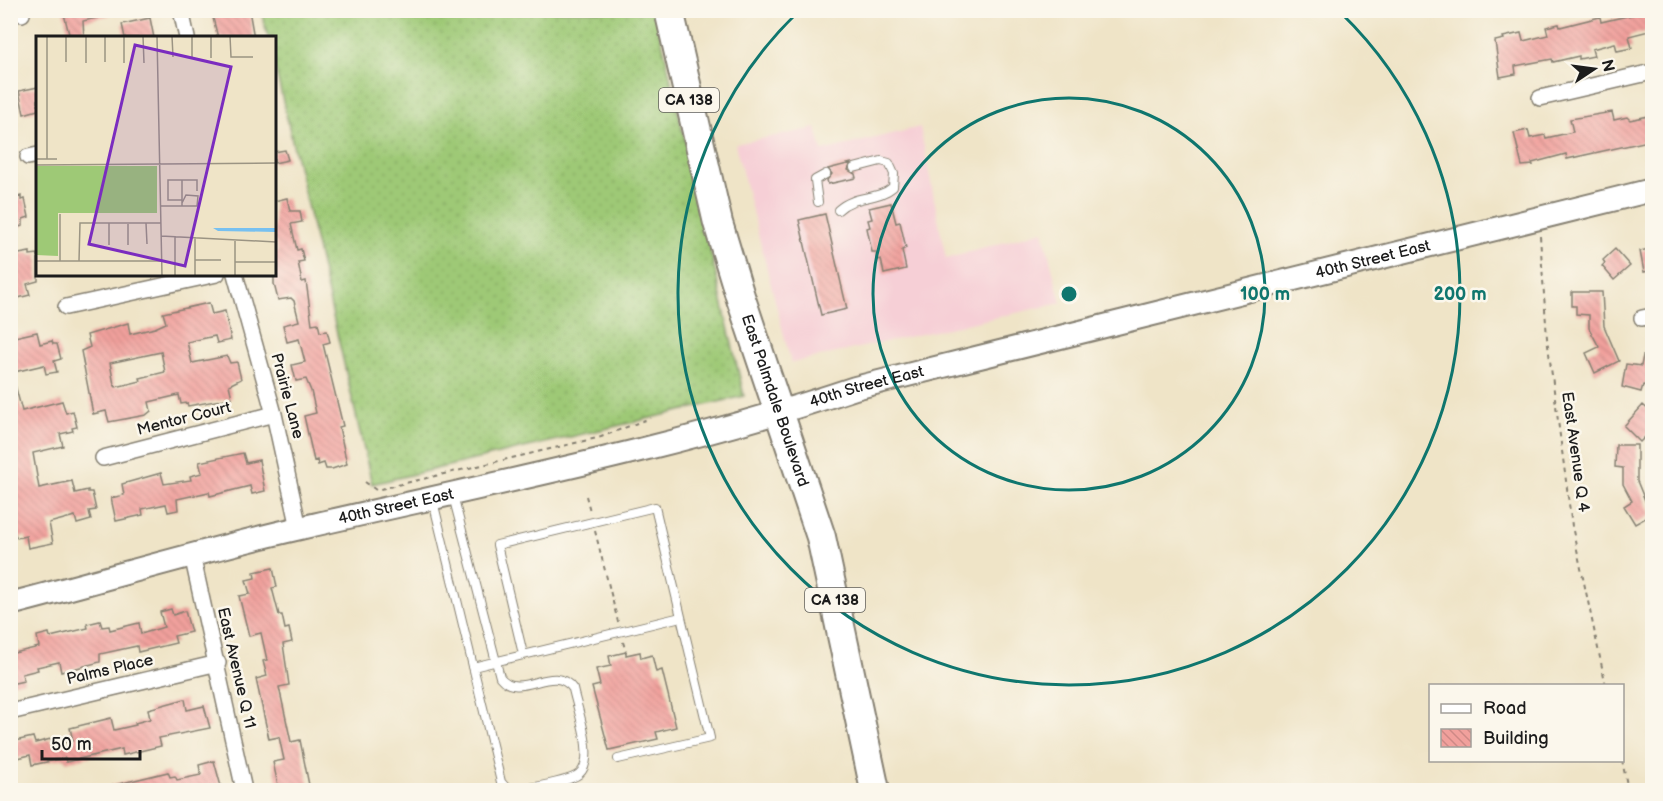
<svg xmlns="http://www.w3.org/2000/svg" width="1663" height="801" font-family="'Balsamiq Sans',sans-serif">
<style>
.built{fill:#f6cfd6}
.grass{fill:url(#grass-dots);stroke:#5d7249;stroke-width:1.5}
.building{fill:url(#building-back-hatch);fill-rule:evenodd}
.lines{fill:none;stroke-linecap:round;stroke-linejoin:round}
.lane-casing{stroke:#868072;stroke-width:10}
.street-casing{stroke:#868072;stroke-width:18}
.secondary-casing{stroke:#868072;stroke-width:26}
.highway-casing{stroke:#868072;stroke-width:32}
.path{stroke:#868072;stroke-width:2;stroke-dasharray:4.5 4.5;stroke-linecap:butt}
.lane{stroke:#fff;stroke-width:8}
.street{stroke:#fff;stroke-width:15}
.secondary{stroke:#fff;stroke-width:22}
.highway{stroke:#fff;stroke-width:28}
.ring{fill:none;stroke:#0f766e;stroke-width:3}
.labels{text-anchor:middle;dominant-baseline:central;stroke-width:5;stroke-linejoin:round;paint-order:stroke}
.shield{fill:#fbf7ec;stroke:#5f5e5a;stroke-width:1.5}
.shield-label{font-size:15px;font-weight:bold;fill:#1c1c1c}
.street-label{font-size:16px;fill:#1c1c1c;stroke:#fbf7ec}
.inset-road{fill:none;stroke:#9b9483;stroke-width:1.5}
.view{fill:#7b2cbf;fill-opacity:0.15;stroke:#7b2cbf;stroke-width:3}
.inset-edge{fill:none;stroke:#1c1c1c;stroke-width:3}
.centre{fill:#0f766e;stroke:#fbf7ec;stroke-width:3}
.ring-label{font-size:18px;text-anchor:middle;font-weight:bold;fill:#0f766e;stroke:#fbf7ec;stroke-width:5;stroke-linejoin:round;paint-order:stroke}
</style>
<defs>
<pattern id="grass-dots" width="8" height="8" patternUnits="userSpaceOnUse" patternTransform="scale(1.5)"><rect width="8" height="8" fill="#9ec976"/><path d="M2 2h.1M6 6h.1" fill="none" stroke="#88ac66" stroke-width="1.8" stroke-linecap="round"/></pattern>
<pattern id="building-back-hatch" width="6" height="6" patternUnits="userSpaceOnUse" patternTransform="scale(1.5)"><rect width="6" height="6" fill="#f1a09c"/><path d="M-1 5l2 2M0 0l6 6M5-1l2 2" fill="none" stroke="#ce8986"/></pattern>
</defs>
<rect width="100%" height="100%" fill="#fbf7ec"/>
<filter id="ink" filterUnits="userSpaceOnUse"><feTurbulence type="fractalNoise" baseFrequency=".0167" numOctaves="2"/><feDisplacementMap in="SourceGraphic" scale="12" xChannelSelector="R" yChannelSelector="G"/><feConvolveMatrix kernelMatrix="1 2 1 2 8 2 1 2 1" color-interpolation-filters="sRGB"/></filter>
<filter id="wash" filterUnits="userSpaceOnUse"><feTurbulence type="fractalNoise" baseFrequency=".008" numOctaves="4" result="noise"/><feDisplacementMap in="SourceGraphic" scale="24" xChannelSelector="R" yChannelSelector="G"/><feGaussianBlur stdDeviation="1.35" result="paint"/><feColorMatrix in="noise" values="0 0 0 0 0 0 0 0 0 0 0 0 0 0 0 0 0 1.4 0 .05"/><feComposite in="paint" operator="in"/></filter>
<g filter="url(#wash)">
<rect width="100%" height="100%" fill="#efe4c7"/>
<!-- built -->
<path class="built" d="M920 127 946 259 1043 231 1061 303 791 363 735 144 816 128 822 151Z"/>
<!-- grass -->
<path class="grass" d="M261 11H655L744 396 372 484 275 67 274 38 268 37Z"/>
<g id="blocks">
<!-- building -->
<path class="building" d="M63 10H109L110 15 83 21 84 38H70Z
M211 10H249L254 38H218Z
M1653 10V30L1629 36 1632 48 1617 51 1615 43 1592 49 1594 56 1579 59V56L1553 62 1552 59 1515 66 1516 74 1500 77 1495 41 1504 39 1503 37 1521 33 1523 41 1548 35 1546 27 1559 24 1560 27 1600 17 1601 22Z
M150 18 154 38H125L122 24Z
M38 87V110L24 114 19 91Z
M1612 112 1614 120 1627 117 1630 120 1653 115V140L1567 159 1566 154 1532 163 1533 165 1522 166 1514 133 1528 130 1530 138 1545 135 1546 138 1573 132 1570 119Z
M285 150 288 160 274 163V152Z
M851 163 848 170 855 174 856 178 828 184 827 180 832 174 828 169Z
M21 196V200L25 199 29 217 23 219V226L12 228 10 199Z
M287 198 290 211H300L302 222 291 224 297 250 301 249 304 261 298 262 302 282 306 281 312 324 318 323 320 332 327 331 330 342 323 344 343 426 339 427 347 464 332 469H326L324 463 318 465 317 460 314 461 304 416 316 413 311 391 306 379 296 381 292 365 305 362 299 339 287 342 283 325 299 321 294 301 291 298 278 300 274 284V253L278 252 274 239V201Z
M891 203 896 223 900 222 906 248 902 250 906 269 884 274 881 259 877 260 876 252H872L867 228 870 227 868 220 872 219 869 208Z
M825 214 847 309 821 315 799 220Z
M1653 248V270L1644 272 1640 251Z
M1615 249 1630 266 1614 280 1602 266 1605 263 1603 260Z
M30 252V255L38 254V281L27 284 30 295 14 299 10 284V264L15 263 13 255Z
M1572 292H1602L1604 326 1619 361 1595 373 1586 353 1599 347 1589 328V315L1576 314V306H1572Z
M209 303 212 314 225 311 231 340 217 343 215 336 187 342 192 363 227 356 230 363 237 362 241 379 229 385 232 398 188 406 187 403 181 404 179 395 149 402 151 411 146 415 109 422 106 411 93 414 81 351 90 347 87 335 128 323 130 334 155 328 166 323 163 313ZM161 352 165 372 140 378 141 381 116 387 114 385 110 363Z
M37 332 40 344 52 341 53 344H57L61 359 54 361 57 372 46 374 44 365 10 373V338Z
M1643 356 1653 358 1650 386 1643 385 1641 392 1622 387 1626 364 1641 366Z
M14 381 22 411 62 401 66 413 73 411 77 427 72 428 73 431 60 434 63 446 33 453 39 488 72 481 75 493 88 490V492H92L96 510 89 511 91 520 77 524 75 516 49 523 53 543 28 548 26 536 17 538 14 532 10 515V382Z
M1643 405 1653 414V429L1640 442 1624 426Z
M1616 445H1637V481L1651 515 1635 524 1624 506 1632 501 1623 484V468L1615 467Z
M243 453 246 463 259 460 265 491 252 494 250 486 210 496 209 492 177 499 178 510 168 512 166 504 142 509 143 515 116 521 111 498 124 495 122 484 161 473 164 484 191 480 190 476 202 473 199 462Z
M273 568 277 587 272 588 279 615H282L285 629 289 628 292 642 283 644 289 685 279 687 291 742 300 740 310 790H279L273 762 284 760 279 737 269 739 256 679 267 676 263 661 267 660 261 633 249 636 239 596 250 594 246 580 255 578 254 572Z
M171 609 173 615 185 611 191 632 174 636 176 643 138 652 137 646 100 654V662L61 672 59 662 37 667 38 670 22 674 24 681 10 684V654L39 647 37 636 49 633 50 637 88 628 87 624 100 621 102 627 109 626 110 630 139 623 141 634 164 627 160 612Z
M626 652V655L640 652 641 658 652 655 656 672 662 670 676 727 656 732 658 739 609 750 592 687 600 685 596 669 611 666 609 656Z
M185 699 187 710 204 706 210 728 159 738 161 746 123 755 122 749 66 762 65 758 32 765 30 755 10 760V742L33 737 35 743 51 739 53 745 73 741 70 728 111 718 114 730 136 725 135 723 150 719 148 709Z
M214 761 222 790H110V786L168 772 170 777 175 776 177 780 201 775 199 765Z"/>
</g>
</g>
<g filter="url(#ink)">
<use href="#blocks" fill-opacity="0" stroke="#868072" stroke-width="1.5"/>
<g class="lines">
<defs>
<path id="lane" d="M818 202 815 180 826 174
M838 210C855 194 877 201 893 187L894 174 889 163 881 161 854 168
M453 496 500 677C520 702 553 661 573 689 577 709 597 760 579 774 569 782 534 787 520 790
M433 501 501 782 508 790H514
M473 667 681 617 655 507 497 545 523 654
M618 759 710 738 681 617"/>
<path id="street" d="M21 10 22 14
M181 10 187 38
M1540 98 1652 72
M28 157 38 155
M235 274 274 414 299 528
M66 307 217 274
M1642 318 1652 316
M103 458 274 414
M192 555 244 790
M10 712 218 663"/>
<g id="secondary">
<path id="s1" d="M10 604C107 579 203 550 300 528 486 485 674 449 855 388L1652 190"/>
</g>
<g id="highway">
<path id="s2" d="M669 10 718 223 740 296 821 537 875 790"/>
</g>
</defs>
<!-- lane casing -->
<use href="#lane" class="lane-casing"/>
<!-- street casing -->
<use href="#street" class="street-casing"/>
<!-- secondary casing -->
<use href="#secondary" class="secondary-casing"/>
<!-- highway casing -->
<use href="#highway" class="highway-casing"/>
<!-- path -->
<path class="path" d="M1540 236 1547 338 1572 526 1606 686
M365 482 376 490 601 437 650 418
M586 496 590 511
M595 531 618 622
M623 642 626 652
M1622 760 1628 790"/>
<!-- lane -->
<use href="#lane" class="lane"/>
<!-- street -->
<use href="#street" class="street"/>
<!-- secondary -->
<use href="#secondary" class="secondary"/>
<!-- highway -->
<use href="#highway" class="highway"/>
</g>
</g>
<!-- distance rings -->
<g class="ring">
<circle cx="1069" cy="294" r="196"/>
<path d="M1341 13A391 391 0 1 1 797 13"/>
</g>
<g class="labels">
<!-- shield labels -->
<g class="shield">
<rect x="659" y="88" width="60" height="24" rx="4.5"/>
<rect x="805" y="588" width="60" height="24" rx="4.5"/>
</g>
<g class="shield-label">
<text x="689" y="100">CA 138</text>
<text x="835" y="600">CA 138</text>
</g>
<!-- street labels -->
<g class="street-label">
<text stroke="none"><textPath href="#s1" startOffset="1406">40th Street East</textPath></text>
<text stroke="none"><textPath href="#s1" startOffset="884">40th Street East</textPath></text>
<text transform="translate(287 396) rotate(75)">Prairie Lane</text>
<text stroke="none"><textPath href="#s2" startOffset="405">East Palmdale Boulevard</textPath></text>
<text transform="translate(184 419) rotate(-14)">Mentor Court</text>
<text transform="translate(1575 452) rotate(82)">East Avenue Q 4</text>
<text stroke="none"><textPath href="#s1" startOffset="398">40th Street East</textPath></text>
<text transform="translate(236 668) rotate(77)">East Avenue Q 11</text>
<text transform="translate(110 670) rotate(-13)">Palms Place</text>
</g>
</g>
<!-- overview -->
<g transform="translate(36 36)">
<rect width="240" height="240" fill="#efe4c7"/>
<path d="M0 130H121V177H22V220L0 219Z" fill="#9ec976"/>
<path d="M177 192H240V196L182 195Z" fill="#77c0f0"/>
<path class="inset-road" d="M50 0V27M69 0V26M88 0V27M107 0 108 27M121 0 126 240M136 0 137 21M156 0V21M175 0V22M194 0 195 21H217M30 26V0M0 123H21M11 123V0M0 129 240 127M146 144H161V155M146 164H132V144H146V170M125 170H161L162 160 150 159 146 167M24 178V225M73 187V209M110 187 111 208M125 200 240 206M139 200V240M159 201V240M199 205V240M92 209V188M159 224H185M0 225H126M43 225 44 187H125M199 226H240"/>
<path class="view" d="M99 9 195 31 149 230 53 208Z"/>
<rect width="240" height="240" class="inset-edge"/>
</g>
<circle cx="1069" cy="294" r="9" class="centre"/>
<g class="ring-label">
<text x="1265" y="300">100 m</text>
<text x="1460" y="300">200 m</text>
</g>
<!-- margin -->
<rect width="1663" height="801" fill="none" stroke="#fbf7ec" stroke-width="36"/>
<!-- legend -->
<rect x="1429" y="684" width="195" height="78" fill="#fbf7ec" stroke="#a29f99" stroke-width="1.5"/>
<rect x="1441" y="704" width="30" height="9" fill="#ffffff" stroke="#a29f99" stroke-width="1.5"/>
<text x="1483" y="714" font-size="18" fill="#1c1c1c">Road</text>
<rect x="1441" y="729" width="30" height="18" fill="url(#building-back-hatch)" stroke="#a29f99" stroke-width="1.5"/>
<text x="1483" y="744" font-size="18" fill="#1c1c1c">Building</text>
<!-- north arrow -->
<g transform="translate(1594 69) rotate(77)" stroke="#fbf7ec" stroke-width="4.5" paint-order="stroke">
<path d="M0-4.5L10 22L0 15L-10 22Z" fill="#1c1c1c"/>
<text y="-9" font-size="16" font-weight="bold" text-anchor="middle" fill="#1c1c1c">N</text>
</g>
<!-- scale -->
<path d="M42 750v9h98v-9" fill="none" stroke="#1c1c1c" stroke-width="3"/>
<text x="51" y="750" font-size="18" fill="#1c1c1c" stroke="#fbf7ec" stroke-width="4.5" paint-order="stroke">50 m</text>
</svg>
